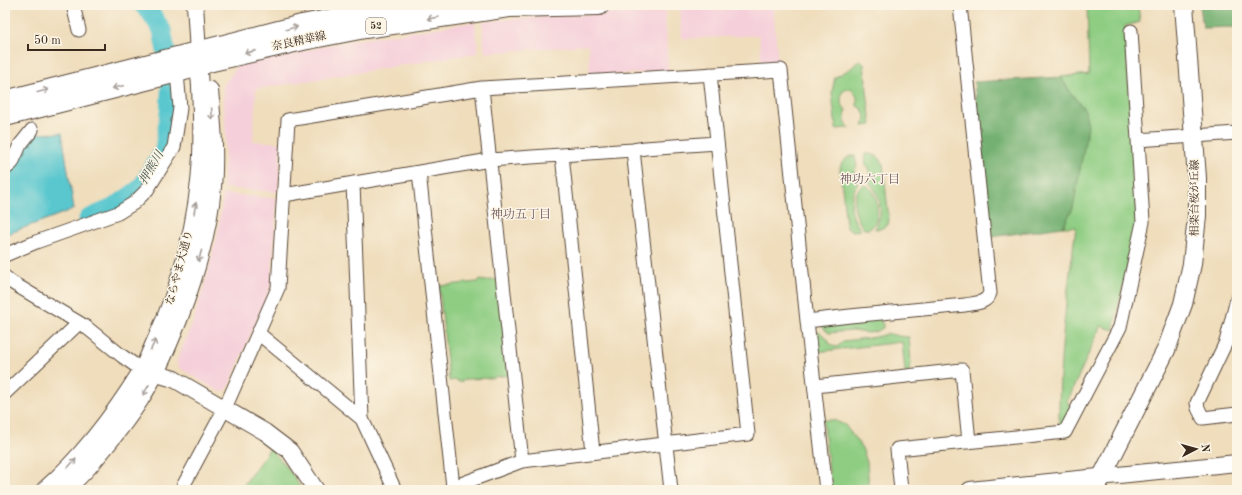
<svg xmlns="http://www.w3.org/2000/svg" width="1242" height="495" font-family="'Old Standard TT','Noto Serif JP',serif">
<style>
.built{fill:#f5cfda}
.green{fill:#8fcd83;stroke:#657c50}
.forest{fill:#73b071;stroke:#576d48}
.water{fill:#5ac7cf;stroke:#4a7876}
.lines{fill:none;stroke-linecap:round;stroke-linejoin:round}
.river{stroke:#5ac7cf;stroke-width:19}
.minor-casing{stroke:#564536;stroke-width:15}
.tertiary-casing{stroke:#564536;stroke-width:18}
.secondary-casing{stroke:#564536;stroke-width:20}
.primary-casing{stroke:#564536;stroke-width:22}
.minor{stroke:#fff;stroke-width:13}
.tertiary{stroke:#fff;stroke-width:16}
.secondary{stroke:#fff;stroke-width:18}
.primary{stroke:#fff;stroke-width:20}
.oneway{stroke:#a79f9a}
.labels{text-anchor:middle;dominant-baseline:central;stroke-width:3;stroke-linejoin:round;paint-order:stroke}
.shield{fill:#fcf5e5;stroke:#75675a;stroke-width:1}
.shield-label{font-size:10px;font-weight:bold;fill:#3b2a1e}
.street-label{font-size:11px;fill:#3b2a1e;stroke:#fcf5e5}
.water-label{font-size:12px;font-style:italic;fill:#445953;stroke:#fcf5e5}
.neighbourhood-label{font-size:12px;fill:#6d565e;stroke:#fcf5e5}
</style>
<rect width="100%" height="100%" fill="#fcf5e5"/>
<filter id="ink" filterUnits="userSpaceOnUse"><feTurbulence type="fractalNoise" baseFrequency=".025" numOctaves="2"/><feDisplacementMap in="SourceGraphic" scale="8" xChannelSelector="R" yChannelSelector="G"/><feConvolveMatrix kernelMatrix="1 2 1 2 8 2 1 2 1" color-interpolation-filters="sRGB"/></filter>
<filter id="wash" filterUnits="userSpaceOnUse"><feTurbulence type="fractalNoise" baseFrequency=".012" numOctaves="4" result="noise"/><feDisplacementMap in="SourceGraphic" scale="16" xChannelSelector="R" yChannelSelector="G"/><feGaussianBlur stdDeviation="0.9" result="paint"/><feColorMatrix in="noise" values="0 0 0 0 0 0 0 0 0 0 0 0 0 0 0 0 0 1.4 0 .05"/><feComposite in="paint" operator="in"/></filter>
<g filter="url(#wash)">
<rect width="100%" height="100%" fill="#efddbc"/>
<!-- built -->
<path class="built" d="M773 5 778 64 762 65 759 35 682 39 680 9Z
M665 10 668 71 590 76 588 45 485 53 482 21Z
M475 22 478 53 256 89 253 141 281 143 278 192 223 188 226 136 223 86 237 66 344 42Z
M223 194 277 198 271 286 227 390 220 392 181 369 177 364V360L194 319 206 280 218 231Z"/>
<!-- green -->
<path class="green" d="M1087 5H1138L1140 22 1125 26 1138 220 1113 330 1101 326 1067 402 1073 408 1064 425 1059 427C1058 361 1067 292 1076 227H1063L1073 208 1079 173 1071 93 1061 77 1089 74Z
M860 60 863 62 864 64 871 125 863 126 866 119 862 109 857 106V97L852 89H846L842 92C840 99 841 104 846 110 843 118 845 122 849 128L836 129 832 92 835 77 837 76 850 69Z
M865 154C874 154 880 156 883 164L889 220 888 225 883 228 875 229C884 212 881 195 868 181 871 177 870 173 869 168L866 166Z
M851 156H855L857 167 854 170C854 175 855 179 858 183 848 199 849 216 861 230L854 231 848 229 846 225 840 169C841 162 845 159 851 156Z
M864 185C881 187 883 233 864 229 854 217 848 194 864 185Z
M498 279 509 375 495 377 494 378 468 379 459 382 456 380 449 381 439 286 477 282 481 280 483 281Z
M879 317 883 325V328L876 332 868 333 852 331 829 333 823 328V323Z
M819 332 827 338 830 344 836 347 840 345 843 341 876 337 887 334H891L898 336 909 337 911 364 909 371 905 372 902 342 816 352 814 335Z
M823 420H833L845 425 862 448 867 462 869 488 853 490H834L831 488Z
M270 448 290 471 302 490H240Z"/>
<!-- forest -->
<path class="forest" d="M1200 5H1237V27L1203 28Z
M1061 77 1071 93 1085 110 1088 126 1073 208 1063 227 991 237 974 82Z"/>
<!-- water -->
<path class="water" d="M62 133 74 209 5 235V175L7 174 24 147 34 134Z"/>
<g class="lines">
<!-- river -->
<path class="river" d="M88 219 115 207 141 188 164 150 169 114 171 77 162 30 150 12 143 5"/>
</g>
</g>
<g filter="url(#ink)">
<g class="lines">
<defs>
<path id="minor" d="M73 5 79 30
M1131 31 1138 140
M482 88 522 461
M633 150 671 490
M562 155 593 452
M5 169 12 163 20 145 32 130
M419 172 453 487
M353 183 362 419
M284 195 490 160 633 150 645 148 717 143
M5 255 36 242 118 213 134 203 147 190 174 147 180 108 177 72
M5 277 11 282 86 327 122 356 142 370
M1237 299 1226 342 1197 403 1198 408 1203 418 1237 414
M807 321 850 316 965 305C975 303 986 304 990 293L960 5
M258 333 362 419 395 490
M815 386 962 370 969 442
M5 393 79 323
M181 490 225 408 278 288 288 120 482 88 781 70 807 321 826 490
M450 490 453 487 522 461 748 434 710 74
M901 490 897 449 1065 432 1120 327 1143 222 1138 140 1237 133"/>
<path id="tertiary" d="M147 371 174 379 265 432 290 451 316 490
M44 490C82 457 115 413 141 371 146 362 150 352 154 343 181 286 198 219 201 156 202 133 201 110 200 87 198 59 197 32 195 5
M66 490C75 481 85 472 93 462 110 442 127 421 141 399 157 374 168 347 179 320 195 278 209 233 213 187 216 155 213 123 210 90
M970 490 1237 463"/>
<path id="secondary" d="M1095 490 1166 350 1183 304 1192 264 1197 216V178L1184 5"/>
<path id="primary" d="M5 101 302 25 363 13 425 6
M5 116 177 72 199 66 208 62 303 40 365 28 509 7 599 5"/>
</defs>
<!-- minor casing -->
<use href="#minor" class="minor-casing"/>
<!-- tertiary casing -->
<use href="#tertiary" class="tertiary-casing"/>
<!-- secondary casing -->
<use href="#secondary" class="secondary-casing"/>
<!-- primary casing -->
<use href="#primary" class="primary-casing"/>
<!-- minor -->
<use href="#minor" class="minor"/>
<!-- tertiary -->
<use href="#tertiary" class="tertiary"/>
<!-- secondary -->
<use href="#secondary" class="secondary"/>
<!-- primary -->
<use href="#primary" class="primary"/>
</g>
<!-- one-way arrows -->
<defs><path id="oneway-shaft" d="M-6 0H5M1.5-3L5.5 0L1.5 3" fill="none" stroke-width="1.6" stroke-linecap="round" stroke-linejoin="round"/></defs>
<g class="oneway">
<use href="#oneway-shaft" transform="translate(433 18) rotate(172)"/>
<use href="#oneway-shaft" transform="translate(292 28) rotate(-14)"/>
<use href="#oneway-shaft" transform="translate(250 52) rotate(167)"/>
<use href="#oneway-shaft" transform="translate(118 87) rotate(166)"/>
<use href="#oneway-shaft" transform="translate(43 91) rotate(-14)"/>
<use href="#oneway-shaft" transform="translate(212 114) rotate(86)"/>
<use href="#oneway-shaft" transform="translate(195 208) rotate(-80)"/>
<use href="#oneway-shaft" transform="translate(200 256) rotate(105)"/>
<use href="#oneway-shaft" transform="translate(153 345) rotate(-65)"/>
<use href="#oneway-shaft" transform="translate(146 390) rotate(120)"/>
<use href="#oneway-shaft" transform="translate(72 463) rotate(-48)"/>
</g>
</g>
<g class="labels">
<!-- shield labels -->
<rect class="shield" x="366" y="18" width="20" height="16" rx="3"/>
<g class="shield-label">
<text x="376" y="26">52</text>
</g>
<!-- street labels -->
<g class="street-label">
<text transform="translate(299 42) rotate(-12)">奈良精華線</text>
<text transform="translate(1195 198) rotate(-90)">相楽台桜が丘線</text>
<text transform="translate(180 268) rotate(-75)">ならやま大通り</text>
</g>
<!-- water labels -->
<g class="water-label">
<text transform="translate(152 168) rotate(-60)">押熊川</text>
</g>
<!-- neighbourhood labels -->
<g class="neighbourhood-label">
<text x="870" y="180">神功六丁目</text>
<text x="521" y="215">神功五丁目</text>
</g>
</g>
<!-- margin -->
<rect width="1242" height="495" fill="none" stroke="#fcf5e5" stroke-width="20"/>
<!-- north arrow -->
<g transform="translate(1196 449) rotate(84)" stroke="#fcf5e5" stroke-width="3" paint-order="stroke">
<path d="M0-3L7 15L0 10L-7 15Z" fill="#3b2a1e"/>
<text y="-6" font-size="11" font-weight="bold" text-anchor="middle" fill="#3b2a1e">N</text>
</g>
<!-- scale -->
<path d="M28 44v6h77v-6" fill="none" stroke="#3b2a1e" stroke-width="2"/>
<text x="34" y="44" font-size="12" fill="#3b2a1e" stroke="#fcf5e5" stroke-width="3" paint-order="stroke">50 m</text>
</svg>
